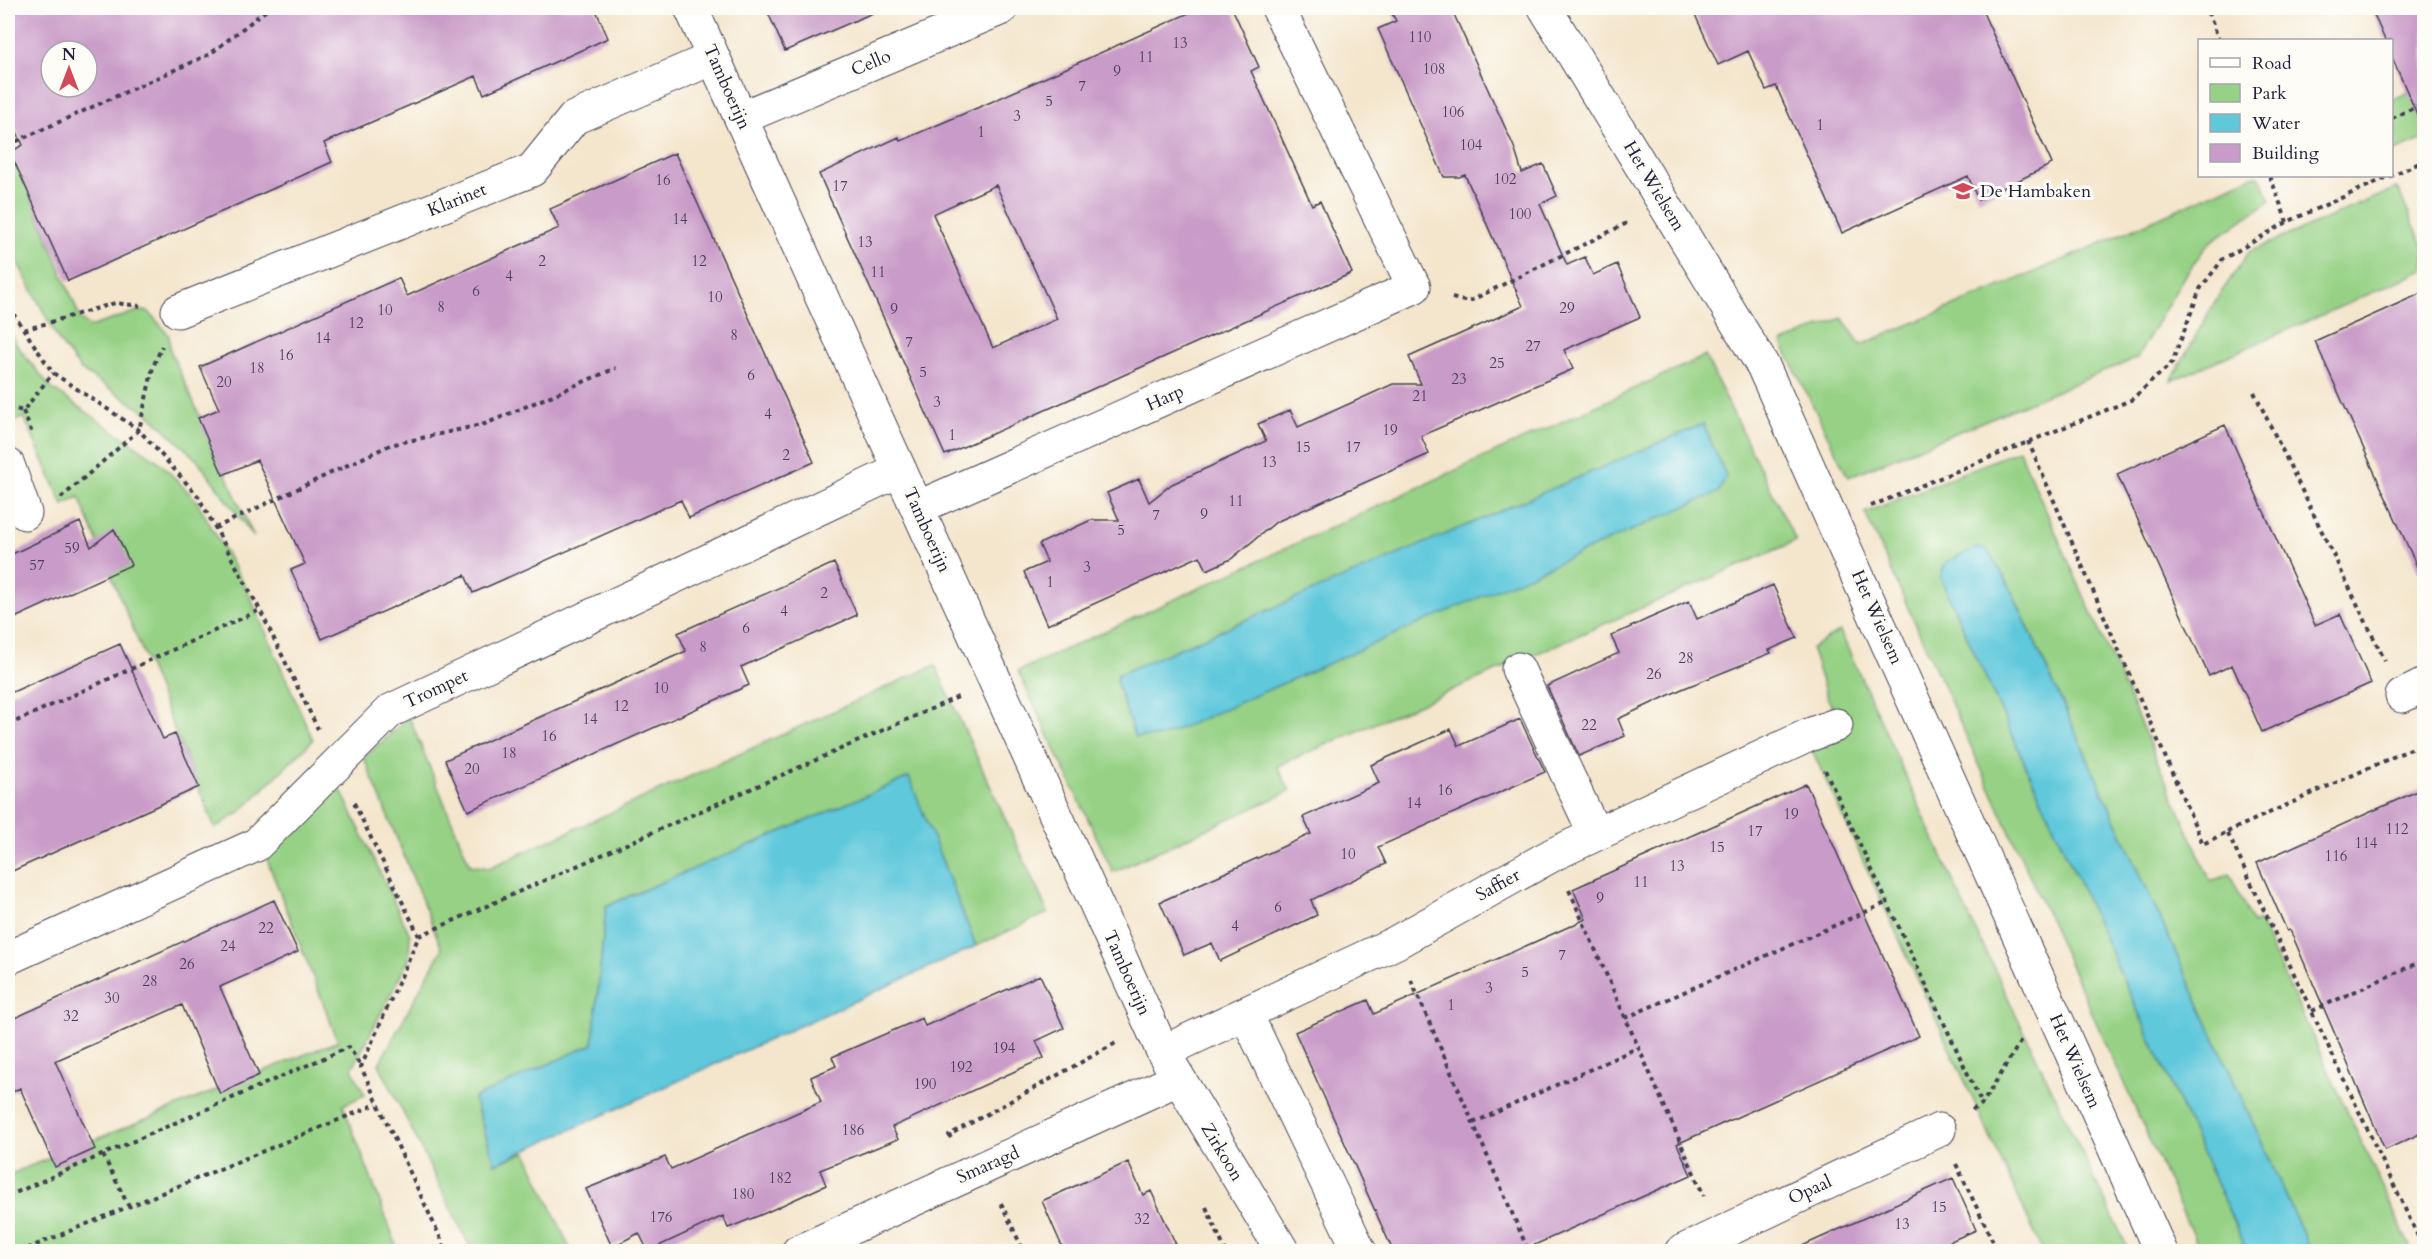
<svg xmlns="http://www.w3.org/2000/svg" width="2432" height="1259" font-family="Cardo,serif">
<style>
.green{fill:#96d185;stroke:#5c7a60;stroke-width:1.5;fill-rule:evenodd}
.water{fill:#5fc8db;stroke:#40758b;stroke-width:1.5}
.building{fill:#c99bc8;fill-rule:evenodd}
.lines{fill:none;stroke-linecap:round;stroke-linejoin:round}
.minor-casing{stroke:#423f51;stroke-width:35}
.path{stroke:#423f51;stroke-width:4;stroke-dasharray:4.5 4.5;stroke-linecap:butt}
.minor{stroke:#fff;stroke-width:33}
.labels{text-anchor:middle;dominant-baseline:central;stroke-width:6;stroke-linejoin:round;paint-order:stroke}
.number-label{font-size:15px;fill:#4c405e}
.street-label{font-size:18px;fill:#22223b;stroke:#fdfcf7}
.poi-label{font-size:18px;fill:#22223b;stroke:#fdfcf7;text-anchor:start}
</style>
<rect width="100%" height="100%" fill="#fdfcf7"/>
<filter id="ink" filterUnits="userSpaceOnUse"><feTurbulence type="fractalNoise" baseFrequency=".0167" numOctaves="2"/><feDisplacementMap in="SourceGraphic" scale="12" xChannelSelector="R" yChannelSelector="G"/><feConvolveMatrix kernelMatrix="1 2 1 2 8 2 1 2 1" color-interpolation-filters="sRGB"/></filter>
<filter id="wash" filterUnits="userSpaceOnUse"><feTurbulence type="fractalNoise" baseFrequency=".008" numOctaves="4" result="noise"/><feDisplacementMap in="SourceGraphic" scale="24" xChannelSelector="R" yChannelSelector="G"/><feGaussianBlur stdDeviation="1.35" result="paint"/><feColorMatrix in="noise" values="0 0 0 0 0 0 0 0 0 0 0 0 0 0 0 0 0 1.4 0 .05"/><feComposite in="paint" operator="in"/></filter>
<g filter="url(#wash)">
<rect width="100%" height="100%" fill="#f4e6cd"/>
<!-- green -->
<path class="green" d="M2424 85V139L2392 152V100Z
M8 141 81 320 90 327 138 311H148L169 335 170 350 254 537 198 461 150 415 81 370 59 341 8 244Z
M2252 176H2259L2271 200 2208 244 2183 278 2137 358 1848 477 1782 343 1842 318 1861 345 2063 260Z
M2397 188 2424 248V270L2171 381 2216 300 2249 252Z
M8 326 18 347 51 388 158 461 196 500 248 592 313 740 239 813 215 828 79 497 63 505 24 417 8 424Z
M1705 356 1796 541 1277 766 1290 791 1113 872 1018 671ZM1703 424 1726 476 1135 737 1117 684 1118 675Z
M2019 450 2211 882 2230 874 2253 924 2259 921 2412 1251H2311L2007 581 1940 577 2247 1251H2200L1865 513Z
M1840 631 1967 912 2129 1251H2043L1812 750 1847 735 1827 697 1811 648Z
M935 665 1048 913 976 946 909 778 606 906 593 1044 474 1099 495 1164 526 1152 571 1251H472L379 1064 442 949 364 758 409 717 470 865 489 868Z
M337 782 410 935 409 959 352 1069 365 1095 343 1105 396 1244 380 1252H8V1175L338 1041 264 852Z"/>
<!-- water -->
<path class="water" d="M1703 424 1726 476 1719 492 1161 737H1135L1117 684V675Z
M1976 548 1987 549 2007 581 2311 1251H2247L1940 577 1946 562Z
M909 777 976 946 495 1164 474 1098 593 1044 606 906Z"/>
<g id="blocks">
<!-- building -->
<path class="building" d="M8 8H595L608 38 484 94 476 76 324 143 332 162 68 281 10 152 23 145 8 113ZM51 51H87V87H51Z
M766 8H884L785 51Z
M1200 8H1232L1259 67 1251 71 1312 205 1320 201 1352 273 945 455 819 174 899 137 900 141 991 102ZM996 185 1057 319 993 348 933 214Z
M1389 8H1451L1514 147 1522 173 1543 164 1557 196 1540 204 1567 265 1585 257 1593 275 1617 264 1640 317 1564 350 1573 369 1421 436 1429 454 1276 522 1231 559 1207 570 1200 556 1047 625 1024 572 1047 562 1039 544 1091 520H1119L1107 493 1139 479 1149 502 1172 484 1266 441 1258 424 1290 410 1298 427 1393 384H1421L1409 357 1523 306 1465 175 1459 177H1444L1378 29 1396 21Z
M1692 8H1981L2052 164 1978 200 1968 176 1842 233 1776 86 1766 90 1748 51 1718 65Z
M2371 8H2424V130L2391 55V40H2385Z
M675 153 814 462 689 518 681 500 473 593 465 575 322 639 291 570 305 564 257 460 223 475 198 418 219 409 200 367 399 278 407 296 516 247 559 228 550 209Z
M2424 292V582L2315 341Z
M2225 425 2315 625 2340 614 2371 683 2262 732 2232 665 2209 676 2117 474Z
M80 522 91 547 114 529 131 565 8 621V556Z
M834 563 857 615 741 667 749 685 468 811 445 760 686 651 678 633Z
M1773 585 1797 638 1769 650 1771 653 1682 689 1618 719 1625 736 1579 756 1547 686 1619 653 1611 636 1650 618 1689 601 1697 619Z
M120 644 163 739 175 734 199 787 8 873V694Z
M1520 719 1545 772 1378 847 1386 864 1311 900 1317 915 1220 961 1212 943 1184 955 1160 902 1311 834 1303 817 1379 783 1371 765 1451 729 1459 746Z
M1806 784 1919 1036 1677 1144 1691 1175 1521 1251H1393L1295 1032 1368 1000 1374 1014 1586 919 1573 889Z
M2424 788V1132L2385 1150 2290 930 2287 931 2257 863Z
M274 900 298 952 220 987 259 1075 220 1094 182 1005 55 1061 95 1149 55 1167 20 1088 8 1094V1021Z
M1040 975 1064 1028 1036 1041 1044 1058 892 1127 898 1139 820 1170 826 1185 763 1214 728 1228 723 1216 648 1251 639 1233 612 1247 586 1189 665 1157 671 1169 821 1102 811 1077 836 1066 832 1057 922 1018 925 1026Z
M1128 1162 1143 1195 1151 1191 1179 1251H1064L1042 1201Z
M1953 1178 1976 1230 1937 1247 1928 1251H1791Z"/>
</g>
</g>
<g filter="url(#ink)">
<use href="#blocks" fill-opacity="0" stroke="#423f51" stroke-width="1.5"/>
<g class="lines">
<defs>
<path id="minor" d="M691 8 1163 1052 1283 1252
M1545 8 1763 366 2161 1252
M741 118 1002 8
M178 311 532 170 574 118 713 58
M8 465 25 513
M917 508 1414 287 1278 8
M1518 669 1595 834
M2402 696 2424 685
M8 958 256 845 390 711 900 470
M1246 1014 1360 1252
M1163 1052 1395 943 1554 854 1809 735 1836 725
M798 1252 1178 1079
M1681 1252 1939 1130"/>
</defs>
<!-- minor casing -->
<use href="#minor" class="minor-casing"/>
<!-- path -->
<path class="path" d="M2162 8 2209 14 2219 40
M2392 118 2424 103
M8 145 210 54 269 8
M2270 176 2287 222
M1452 298 1468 302 1629 222
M8 306 53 373 139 430 198 496 260 610 318 729
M24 330 115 303 140 306
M2254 392 2385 661
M8 407 23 411 53 373
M23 411 32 433
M2028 441 2203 844 2227 832 2424 1249
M61 498 139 430 153 367 162 346
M1871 506 2131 400 2172 363 2200 289 2223 259 2287 222 2424 161
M215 528 390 445 485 424 616 368
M8 725 260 610
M2420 732 2424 740
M1825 770 1982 1104
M354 803 419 936 361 1067 447 1252
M2227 832 2424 743
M1569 890 1704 1196
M419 936 958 697
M1411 980 1529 1252
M2312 1011 2424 960
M1625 1018 1888 902
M1972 1110 1982 1104 2022 1039
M1473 1123 1637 1048
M951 1138 949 1135 1116 1043
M103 1155 128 1205
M1956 1164 1998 1252
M8 1196 349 1047 361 1067
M1001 1203 1024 1252
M1206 1207 1226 1252
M19 1252 377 1104"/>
<!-- minor -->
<use href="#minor" class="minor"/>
</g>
</g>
<!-- icons -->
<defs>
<symbol id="school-bare" viewBox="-9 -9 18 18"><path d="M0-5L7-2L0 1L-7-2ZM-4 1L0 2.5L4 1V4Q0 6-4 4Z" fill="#d1495b" stroke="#fdfcf7" stroke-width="2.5" paint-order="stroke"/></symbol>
</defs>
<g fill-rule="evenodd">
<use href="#school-bare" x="1948" y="176" width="30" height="30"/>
</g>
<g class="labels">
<!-- number labels -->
<g class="number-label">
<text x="1420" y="37">110</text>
<text x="1180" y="43">13</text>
<text x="1146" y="57">11</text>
<text x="1434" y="69">108</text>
<text x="1117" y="71">9</text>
<text x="1082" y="86">7</text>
<text x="1049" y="101">5</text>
<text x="1453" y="112">106</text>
<text x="1017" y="116">3</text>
<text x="1820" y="125">1</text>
<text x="981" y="132">1</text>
<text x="1471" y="145">104</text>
<text x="1505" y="179">102</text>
<text x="663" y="180">16</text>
<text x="840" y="186">17</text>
<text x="1520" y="214">100</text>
<text x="680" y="219">14</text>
<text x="865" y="242">13</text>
<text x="542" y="261">2</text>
<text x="699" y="261">12</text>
<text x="878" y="272">11</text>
<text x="509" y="276">4</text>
<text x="476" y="291">6</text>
<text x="715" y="297">10</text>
<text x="441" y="307">8</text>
<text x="1567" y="308">29</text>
<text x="894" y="309">9</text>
<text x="385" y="310">10</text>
<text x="356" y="323">12</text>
<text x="734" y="335">8</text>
<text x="323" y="338">14</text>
<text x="909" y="342">7</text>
<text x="1533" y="346">27</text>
<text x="286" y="355">16</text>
<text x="1497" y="363">25</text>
<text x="257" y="368">18</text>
<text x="923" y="372">5</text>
<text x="751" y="375">6</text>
<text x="1459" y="379">23</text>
<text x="224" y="382">20</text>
<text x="1420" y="396">21</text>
<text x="937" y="402">3</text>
<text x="768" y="414">4</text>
<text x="1390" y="430">19</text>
<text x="952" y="435">1</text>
<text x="1303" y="447">15</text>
<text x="1353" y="447">17</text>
<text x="786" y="455">2</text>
<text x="1269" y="462">13</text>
<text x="1236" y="501">11</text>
<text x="1204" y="514">9</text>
<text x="1156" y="515">7</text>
<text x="1121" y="530">5</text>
<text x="72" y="548">59</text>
<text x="37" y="565">57</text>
<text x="1087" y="567">3</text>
<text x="1050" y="582">1</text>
<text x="824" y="593">2</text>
<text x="784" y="611">4</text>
<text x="746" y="628">6</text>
<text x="703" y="647">8</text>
<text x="1686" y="658">28</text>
<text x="1654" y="674">26</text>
<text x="661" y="688">10</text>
<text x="621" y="706">12</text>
<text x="590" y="719">14</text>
<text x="1589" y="725">22</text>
<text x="549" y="736">16</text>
<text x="509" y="753">18</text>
<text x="472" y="769">20</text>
<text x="1445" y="790">16</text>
<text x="1414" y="803">14</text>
<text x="1791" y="814">19</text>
<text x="2397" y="829">112</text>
<text x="1755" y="831">17</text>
<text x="2366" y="843">114</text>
<text x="1717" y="847">15</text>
<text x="1348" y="854">10</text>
<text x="2336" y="856">116</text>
<text x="1677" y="866">13</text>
<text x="1641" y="882">11</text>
<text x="1600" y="898">9</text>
<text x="1278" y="907">6</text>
<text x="1235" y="926">4</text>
<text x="266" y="928">22</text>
<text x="228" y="946">24</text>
<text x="1562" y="955">7</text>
<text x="187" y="964">26</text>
<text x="1525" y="972">5</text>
<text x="150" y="981">28</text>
<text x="1489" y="988">3</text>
<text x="112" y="998">30</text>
<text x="1451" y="1005">1</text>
<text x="71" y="1016">32</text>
<text x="1004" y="1048">194</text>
<text x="961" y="1067">192</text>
<text x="925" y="1084">190</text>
<text x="853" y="1130">186</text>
<text x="780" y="1178">182</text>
<text x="743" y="1194">180</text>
<text x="1939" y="1207">15</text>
<text x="661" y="1217">176</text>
<text x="1142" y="1219">32</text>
<text x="1902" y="1224">13</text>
</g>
<!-- street labels -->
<g class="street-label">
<text transform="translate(871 63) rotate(-23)">Cello</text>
<text transform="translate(727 87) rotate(66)">Tamboerijn</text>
<text transform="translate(1654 186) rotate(59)">Het Wielsem</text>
<text transform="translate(457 200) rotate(-22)">Klarinet</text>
<text transform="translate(1165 398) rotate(-24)">Harp</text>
<text transform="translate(927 530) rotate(66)">Tamboerijn</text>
<text transform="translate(1877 617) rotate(66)">Het Wielsem</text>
<text transform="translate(436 689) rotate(-25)">Trompet</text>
<text transform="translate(1498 885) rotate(-29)">Saffier</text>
<text transform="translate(1127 973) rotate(66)">Tamboerijn</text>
<text transform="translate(2075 1061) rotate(66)">Het Wielsem</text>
<text transform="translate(1222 1152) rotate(59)">Zirkoon</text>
<text transform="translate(988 1165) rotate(-24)">Smaragd</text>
<text transform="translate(1810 1190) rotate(-25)">Opaal</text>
</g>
<!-- poi labels -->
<g class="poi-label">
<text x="1980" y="191">De Hambaken</text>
</g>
</g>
<!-- margin -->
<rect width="2432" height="1259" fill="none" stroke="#fdfcf7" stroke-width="30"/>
<!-- legend -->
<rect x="2198" y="39" width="195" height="138" fill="#fdfcf7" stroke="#a5a5ac" stroke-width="1.5"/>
<rect x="2210" y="58" width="30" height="9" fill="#ffffff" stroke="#a5a5ac" stroke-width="1.5"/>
<text x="2252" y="69" font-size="18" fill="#22223b">Road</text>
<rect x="2210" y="84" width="30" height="18" fill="#96d185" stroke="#a5a5ac" stroke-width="1.5"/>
<text x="2252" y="99" font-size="18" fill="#22223b">Park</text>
<rect x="2210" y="114" width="30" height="18" fill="#5fc8db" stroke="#a5a5ac" stroke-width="1.5"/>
<text x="2252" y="129" font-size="18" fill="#22223b">Water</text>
<rect x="2210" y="144" width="30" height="18" fill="#c99bc8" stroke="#a5a5ac" stroke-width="1.5"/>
<text x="2252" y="159" font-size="18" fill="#22223b">Building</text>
<!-- north arrow -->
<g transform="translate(69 69)"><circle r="28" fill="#fdfcf7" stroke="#a5a5ac" stroke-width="1.5"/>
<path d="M0-4.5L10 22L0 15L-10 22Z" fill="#d1495b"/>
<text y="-9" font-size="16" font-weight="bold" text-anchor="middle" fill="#22223b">N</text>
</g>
</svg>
